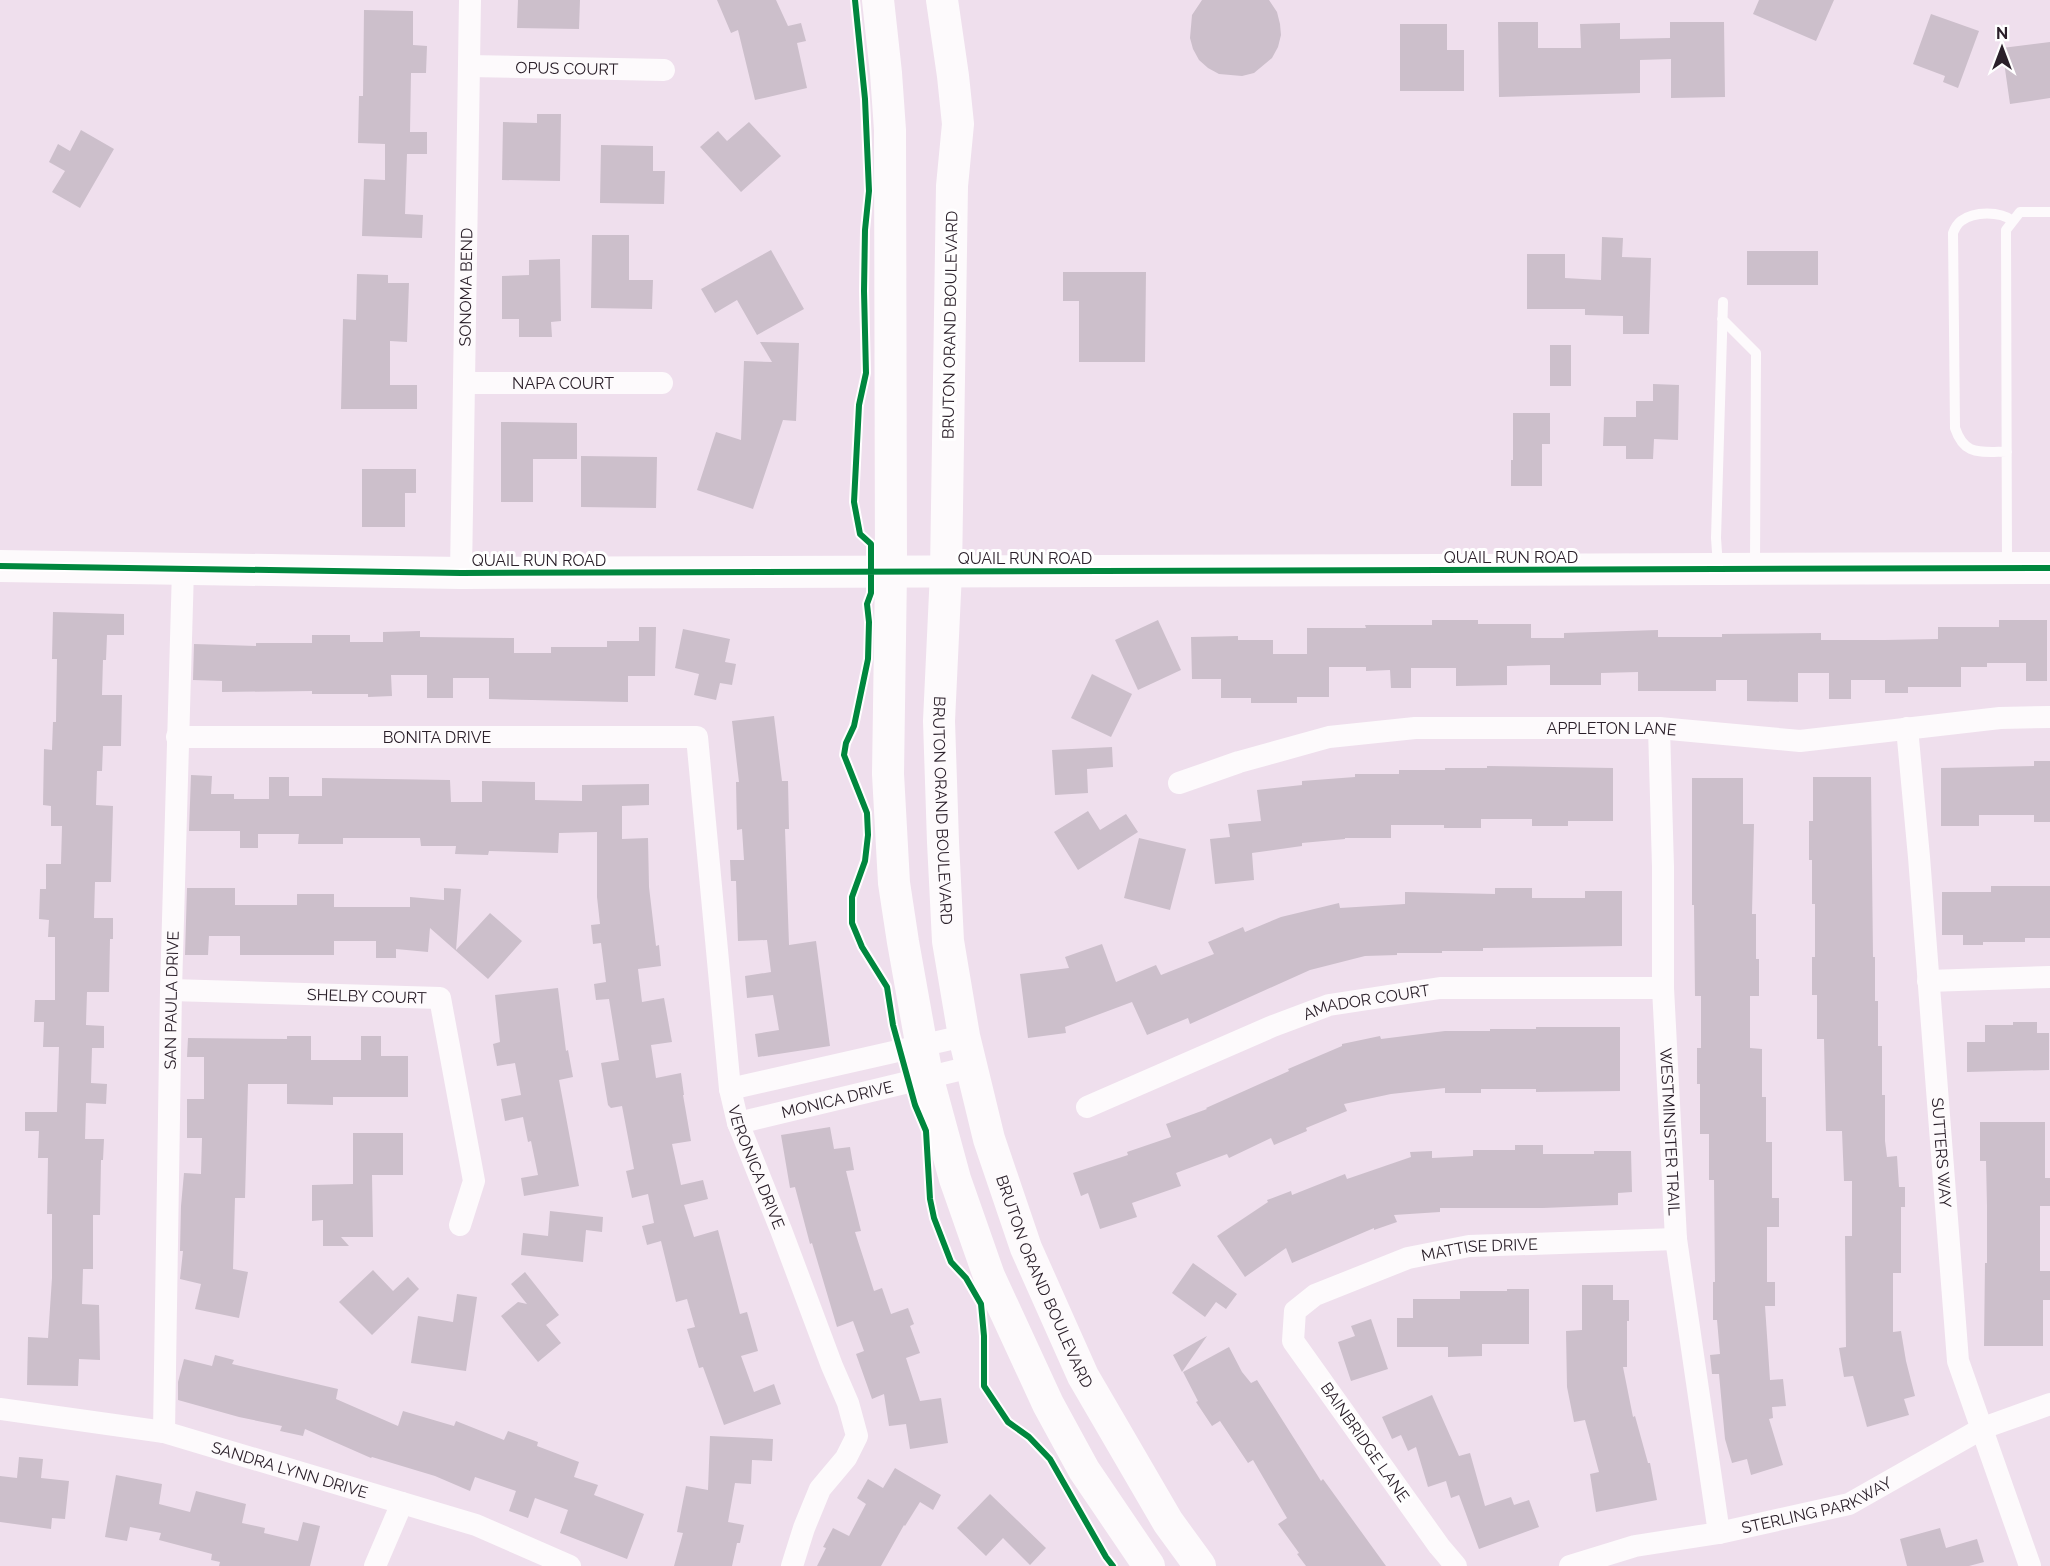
<svg xmlns="http://www.w3.org/2000/svg" width="2050" height="1566" font-family="Raleway,sans-serif">
<style>
.building{fill:#ccbfcb}
.lines{fill:none;stroke-linecap:round;stroke-linejoin:round}
.lane{stroke:#fdfafc;stroke-width:10}
.street{stroke:#fdfafc;stroke-width:22}
.secondary{stroke:#fdfafc;stroke-width:32}
.cycleway-casing{stroke:#fff;stroke-width:10}
.cycleway{stroke:#00873e;stroke-width:6}
.labels{text-anchor:middle;dominant-baseline:central;stroke-width:6;stroke-linejoin:round;paint-order:stroke}
.street-label{font-size:16px;fill:#2b202a;stroke:#fff}
</style>
<rect width="100%" height="100%" fill="#efdfed"/>
<!-- building -->
<path class="building" d="M518 0H580L579 29 517 28Z
M717 0H776L788 26 801 23 806 41 797 43 807 88 755 100 738 30 731 33Z
M1202 0H1269L1277 12 1280 24 1281 35 1278 47 1272 58 1254 73 1242 76 1219 74 1208 68 1199 60 1193 49 1190 38 1192 15Z
M1759 0H1834L1816 41 1753 14Z
M364 10 413 11V45L427 46 426 73H411L410 132H427V154H407L405 214 423 215 422 238 362 236 364 179 385 180V144L358 143 359 96H363Z
M1931 14 1979 31 1958 88 1943 82 1945 76 1913 64Z
M1498 22H1538V48H1581L1580 24 1620 23V39L1670 38V22H1724L1725 97 1671 98V59L1640 60V93L1499 97Z
M1400 24H1447V50H1464V91H1400Z
M2050 42V98L2010 104 2002 48Z
M537 114H561L560 181 502 180 503 122 537 123Z
M749 122 781 156 741 192 700 147 718 131 727 141Z
M81 130 114 149 80 208 52 192 65 171 49 162 58 144 70 151Z
M601 145 653 146V171H665L664 204 600 203Z
M592 235H629V280H653L652 309 591 308Z
M1602 237 1623 238 1622 257 1651 258 1649 334H1623V316L1585 315V309H1527V254H1565V278L1601 280Z
M771 250 804 309 757 335 737 300 715 313 701 289Z
M1747 251H1818V285H1747Z
M560 259 561 321 551 322 552 337H519V319H502V276L529 275V260Z
M1063 272H1146L1145 362H1079V301H1063Z
M357 274 388 275V283H409L407 342 390 341V385H417V409H341L343 319 356 320Z
M760 342 799 343 796 421 783 420 753 509 697 490 716 432 741 440 744 361 772 362Z
M1550 345H1571V386H1550Z
M1653 384 1679 385 1678 440 1654 439 1653 459H1626V446H1603L1604 417H1636V401H1653Z
M1513 413H1550V444H1542V486H1511V460H1513Z
M501 422 577 423V459H533V502H501Z
M581 456 657 457 656 508 581 507Z
M362 469H416V493H405V527H362Z
M53 612 124 614V635H107L106 660H103L102 695H122L121 746H103L102 771H97L96 805 113 806 111 882H95L94 918H113V939H110L109 992H87L86 1025 104 1026V1048H92L91 1083 107 1084 106 1104 86 1103 85 1139H104L103 1160H101L100 1215H93V1269H83L82 1304 99 1305 100 1360 79 1359 78 1386 27 1385 28 1337 48 1338 52 1278V1214H47L48 1158H38L39 1131H25V1112H57L59 1047H43L44 1022H34L35 1000H55V937H48L49 920 39 919 40 889H46V864H61L62 826H51V806L43 805 44 749 52 750 53 722H56L57 659H52Z
M1158 620 1181 670 1138 690 1115 640Z
M1432 620H1478V624H1531V638H1564V633L1658 630V637H1722V634L1821 633V640H1885L1938 639V627H1999V620H2047V681H2026V663H1987V667H1961V687H1908V693H1885V680H1851V699H1829V673H1798V702L1747 701V680H1716V691H1638V672L1601 673V685H1550V665L1507 666V685L1456 686V668H1411V688H1391L1390 670 1366 671V667H1329V697H1297V703H1251V698H1221V679H1192L1191 637 1238 636V640H1273V654H1307V628H1366L1365 625H1432Z
M639 627H656L655 676H628V702L489 699V678H453V698H427V675H391L392 696 368 697V694H312V691L222 692V681L193 680 194 644 256 646V643H312V635H350V642H383V632L420 631V637L514 638V653H551V647H607V641H639Z
M683 629 730 639 725 662 736 664 732 685 720 683 716 700 694 695 699 674 675 668Z
M1092 674 1132 694 1111 737 1071 718Z
M774 716 782 781H788L789 829H785L789 945 816 941 830 1046 758 1057 755 1034 779 1030 773 995 747 998 745 976 771 972 767 940 738 941 736 881H731L730 860H744L742 829 737 830 736 782H739L732 721Z
M1112 747 1113 767 1087 769 1088 793 1055 795 1052 750Z
M2034 761H2050V822H2034V815H1979V826H1941V768L2034 766Z
M1487 766 1613 768V821H1568V826H1532V819H1481V828H1444V825H1391V838H1345V839L1302 843V846L1252 853 1254 880 1215 884 1210 839 1230 837 1228 824 1261 821 1257 790 1302 785V781L1355 777V774H1399V770H1445V768H1487Z
M191 775 212 776 211 794H234V799H269V777H289V796H322V778L450 780 451 802H482V781L535 782V800L582 801V785L649 784V805L622 806V839L648 838 649 887 656 946 659 945 661 966 638 969 642 1002 664 998 672 1042 651 1045 656 1078 681 1073 684 1095H683L691 1141 672 1144 681 1185 703 1180 708 1199 684 1205 694 1237 718 1230 740 1314 747 1312 758 1351 741 1356 754 1392 774 1384 781 1404 724 1425 703 1367 699 1368 687 1329 695 1327 687 1299 676 1302 661 1241 647 1245 642 1226 654 1223 648 1194 632 1198 626 1171 634 1169 622 1106 611 1108 608 1105 601 1063 619 1060 609 999 596 1000 594 984 606 982 601 943 593 944 591 925 600 924 597 897V832L559 833 558 853 489 851 488 855 455 854 456 846H421L420 838H343V844H298L299 834H258V848H240V831H189Z
M1813 777H1871L1873 957H1875V1001H1878V1046H1882V1095H1885V1141L1887 1157 1897 1156 1899 1187H1905V1207H1901V1273H1893V1332L1901 1331 1906 1361 1915 1396 1904 1399 1909 1415 1867 1427 1853 1376 1844 1377 1839 1348 1846 1347 1845 1236H1852V1181H1844L1842 1131H1826L1824 1039H1817V995H1812V957H1815V904H1812V860H1809V821H1813Z
M1692 778H1743V824H1754L1752 914H1756V959H1759V996H1750V1048L1762 1049V1097H1766V1142H1772V1198H1779V1227H1767V1282H1775V1306H1765L1770 1380 1783 1379 1786 1406 1772 1407 1773 1418 1769 1419 1783 1465 1751 1475 1747 1459 1732 1463 1725 1439 1719 1374H1712L1710 1355 1720 1354 1717 1320H1713V1282H1715L1714 1180H1709V1134H1700V1084H1697V1048H1701V996H1695L1694 905H1692Z
M1088 811 1100 830 1126 814 1138 832 1078 870 1054 832Z
M1139 838 1186 849 1170 910 1124 898Z
M1991 886H2050V938H2025V942H1983V945H1963V935H1942V892H1991Z
M187 888H235V905H297V894H334V907H410V897L444 900V888L461 889 456 950 490 913 522 941 488 979 430 928 428 952 396 949V958H376V941H334V955H240V936H209L208 955H185Z
M1495 888H1532V898H1585V891H1622V946L1483 948V951H1442V953H1397V955L1365 956 1310 970 1190 1024 1188 1018 1147 1035 1132 1002 1065 1027 1066 1033 1028 1038 1020 974 1069 968 1065 957 1102 944 1116 982 1156 965 1161 975 1214 954 1208 942 1243 927 1245 932 1281 917 1339 903 1340 908 1405 904V892L1495 894Z
M558 988 566 1051 568 1050 573 1077 559 1080 579 1186 524 1196 521 1178 538 1175 531 1141 528 1142 523 1117 505 1121 501 1099 521 1095 515 1063 497 1066 493 1044 500 1042 495 995Z
M2013 1022H2037V1033H2049V1070L1967 1072V1042H1985V1025H2013Z
M1536 1027H1620V1091L1536 1092V1089H1481V1093H1445V1088L1391 1094 1344 1104 1347 1111 1306 1128 1307 1131 1274 1145 1271 1138 1229 1158 1227 1154 1176 1173 1181 1186 1132 1203 1137 1217 1100 1229 1088 1193 1081 1196 1073 1173 1128 1155 1127 1152 1171 1137 1166 1124 1207 1109 1206 1108 1289 1071 1288 1069 1342 1046V1044L1380 1036 1381 1039 1445 1031H1490V1029H1536Z
M287 1036H311V1060H361V1036H381V1056H408V1097H333V1105L287 1104V1084H248L245 1198H235L233 1269 248 1272 239 1318 195 1309 201 1284 180 1279 183 1251H180L181 1206 184 1173 201 1174 202 1138H187V1099H204V1057H187L188 1038 287 1039Z
M1980 1122H2045V1178H2050V1206H2040V1271H2050V1300H2043V1346H1984L1985 1263H1987V1206L1986 1161H1980Z
M830 1127 834 1149 850 1147 854 1170 846 1171 861 1231 855 1232 874 1291 882 1288 891 1314 908 1308 914 1324 910 1326 920 1353 906 1358 920 1401 941 1398 948 1443 910 1449 906 1424 889 1426 884 1394 872 1399 856 1354 864 1351 853 1321 837 1327 812 1243 810 1244 795 1187 790 1188 781 1135Z
M353 1133H403V1175H372L373 1237H341L349 1246H323V1220L312 1221V1185L353 1184Z
M1515 1145H1543V1154H1594V1151H1631L1632 1192 1618 1193V1205L1543 1208H1440V1212L1394 1215 1397 1222 1374 1230V1228L1292 1263 1286 1248 1245 1277 1217 1236 1268 1202 1267 1200 1291 1191 1292 1195 1345 1174 1347 1179 1411 1157 1410 1152 1432 1151V1158L1473 1156V1150H1515Z
M550 1211 603 1217 602 1232 586 1230 583 1262 521 1255 523 1233 548 1236Z
M1193 1263 1237 1294 1226 1309 1216 1302 1205 1317 1172 1293Z
M373 1270 393 1291 408 1277 419 1289 372 1335 339 1302Z
M525 1272 559 1315 546 1325 561 1343 538 1362 501 1316 518 1302 527 1304 511 1284Z
M1582 1285H1613V1300H1629V1321H1627V1367H1623L1633 1417 1635 1416 1648 1463H1650L1657 1500 1596 1512 1590 1474 1599 1472 1585 1420 1574 1422 1567 1387 1566 1331 1582 1330Z
M1507 1289H1529V1344H1482V1356L1448 1357V1347H1397V1318H1413V1299H1460V1291H1507Z
M457 1294 477 1297 466 1371 411 1363 418 1316 453 1322Z
M1371 1319 1388 1369 1351 1381 1338 1342 1355 1336 1351 1326Z
M1207 1336 1182 1372 1173 1355Z
M1229 1347 1242 1372 1251 1383 1257 1380 1321 1481 1323 1479 1386 1566H1306L1297 1554 1299 1553 1278 1524 1287 1518 1253 1460 1248 1463 1220 1421 1212 1426 1196 1402 1198 1401 1183 1372Z
M215 1355 234 1360 232 1364 338 1389 336 1399 398 1426 403 1411 454 1426 456 1421 504 1440 508 1431 538 1442 537 1446 579 1462 574 1477 598 1485 594 1495 644 1514 627 1559 560 1533 568 1510 535 1498 528 1518 509 1511 516 1491 475 1477 470 1491 435 1476 372 1457 371 1458 305 1429 303 1436 280 1431 282 1426 239 1417 178 1400V1382L184 1359 212 1366Z
M1432 1395 1459 1456 1470 1453 1485 1506 1511 1497 1514 1505 1529 1500 1539 1527 1479 1549 1459 1495 1451 1498 1446 1481 1428 1487 1416 1447 1408 1451 1401 1435 1392 1439 1382 1417Z
M710 1436 773 1439 772 1461 752 1460 751 1484 735 1483 728 1522 744 1525 740 1543H737L732 1566H674L683 1533 677 1532 686 1486 708 1490Z
M19 1457 43 1459 41 1478 69 1481 65 1519 52 1518 51 1529 0 1522V1476L17 1478Z
M895 1468 941 1495 933 1510 920 1502 905 1526 904 1525 881 1566H817L826 1548 823 1547 833 1528 849 1536 866 1504 857 1498 868 1479 883 1488Z
M116 1475 162 1484 159 1504 190 1512 196 1491 246 1504 242 1523 265 1528 264 1533 298 1541 303 1522 320 1526 310 1566H219L220 1562 211 1560 212 1554 159 1540 161 1533 130 1527 127 1541 105 1537Z
M990 1494 1046 1548 1030 1565 1003 1538 986 1556 957 1528Z
M1940 1528 1946 1548 1977 1539 1984 1562 1969 1566H1907L1900 1539Z"/>
<g class="lines">
<!-- lane -->
<path class="lane" d="M1722 319 1756 353 1755 566
M2007 452C1980 451 1965 457 1955 428L1953 233C1955 228 1957 224 1961 221 1974 211 2000 211 2013 221
M2007 565 2006 230 2020 212H2050
M1718 566 1716 538 1723 302"/>
<!-- street -->
<g class="street">
<path id="s1" d="M469 66 664 70"/>
<path id="s2" d="M464 383H662"/>
<path id="s3" d="M461 573 470 0"/>
<path id="s4" d="M1659 728 1663 867V988L1676 1239 1719 1533"/>
<path id="s5" d="M1907 728 1919 857 1958 1361 2030 1566"/>
<path id="s6" d="M177 737H697L730 1089 738 1123 781 1230 832 1366 848 1403 857 1436 846 1458 820 1489 804 1528 792 1566"/>
<path id="s7" d="M1179 783 1239 762 1329 737 1415 728H1659L1800 741 2000 718 2050 717"/>
<path d="M1928 981 2050 977"/>
<path id="s8" d="M171 990 440 998 474 1181 460 1225"/>
<path d="M730 1089 964 1036"/>
<path id="s9" d="M1087 1107 1273 1026 1329 1005 1440 988H1663"/>
<path id="s10" d="M738 1123 971 1067"/>
<path id="s11" d="M0 1409 164 1432 476 1525 570 1566"/>
<path id="s12" d="M164 1432 171 990 183 569"/>
<path d="M375 1566 402 1503"/>
<path id="s13" d="M1456 1566 1439 1546 1293 1341 1295 1311 1315 1295 1408 1258 1469 1246 1676 1239"/>
<path id="s14" d="M1570 1566 1635 1546 1719 1533 1849 1504 1983 1428 2050 1404"/>
</g>
<!-- secondary -->
<g class="secondary">
<path d="M878 0 886 73 890 130 891 572 888 774 894 883 903 942 927 1076 955 1179 989 1276 1048 1404 1084 1470 1149 1566"/>
<path id="s15" d="M942 0 953 76 958 124 952 186 946 572 939 721 943 842 948 941 964 1036 989 1139 1026 1248 1083 1376 1168 1522 1200 1566"/>
<path d="M0 566 461 573 2050 568"/>
</g>
<defs>
<path id="cycleway" d="M855 0 865 99 869 191 865 230 864 291 866 373 859 405 854 502 860 534 871 544V593L867 604 869 622 868 659 854 726 846 743 844 755 867 813 868 835 865 861 852 897V923L862 947 887 987 893 1025 915 1105 926 1131 930 1199 934 1218 951 1262 966 1278 981 1304 984 1336V1386L1008 1422 1029 1437 1050 1459 1106 1557 1113 1566
M0 566 461 573 2050 568"/>
</defs>
<!-- cycleway casing -->
<use href="#cycleway" class="cycleway-casing"/>
<!-- cycleway -->
<use href="#cycleway" class="cycleway"/>
</g>
<g class="labels">
<!-- street labels -->
<g class="street-label">
<text stroke="none"><textPath href="#s1" startOffset="98">OPUS COURT</textPath></text>
<text stroke="none"><textPath href="#s3" startOffset="286">SONOMA BEND</textPath></text>
<text transform="translate(950 325) rotate(-89)">BRUTON ORAND BOULEVARD</text>
<text stroke="none"><textPath href="#s2" startOffset="99">NAPA COURT</textPath></text>
<text x="1511" y="557">QUAIL RUN ROAD</text>
<text x="1025" y="558">QUAIL RUN ROAD</text>
<text x="539" y="560">QUAIL RUN ROAD</text>
<text stroke="none"><textPath href="#s7" startOffset="440">APPLETON LANE</textPath></text>
<text stroke="none"><textPath href="#s6" startOffset="260">BONITA DRIVE</textPath></text>
<text stroke="none"><textPath href="#s15" startOffset="812">BRUTON ORAND BOULEVARD</textPath></text>
<text stroke="none"><textPath href="#s8" startOffset="196">SHELBY COURT</textPath></text>
<text stroke="none"><textPath href="#s12" startOffset="432">SAN PAULA DRIVE</textPath></text>
<text stroke="none"><textPath href="#s9" startOffset="300">AMADOR COURT</textPath></text>
<text stroke="none"><textPath href="#s10" startOffset="102">MONICA DRIVE</textPath></text>
<text stroke="none"><textPath href="#s4" startOffset="404">WESTMINISTER TRAIL</textPath></text>
<text stroke="none"><textPath href="#s5" startOffset="426">SUTTERS WAY</textPath></text>
<text stroke="none"><textPath href="#s6" startOffset="956">VERONICA DRIVE</textPath></text>
<text stroke="none"><textPath href="#s13" startOffset="506">MATTISE DRIVE</textPath></text>
<text stroke="none"><textPath href="#s15" startOffset="1298">BRUTON ORAND BOULEVARD</textPath></text>
<text transform="translate(1365 1442) rotate(55)">BAINBRIDGE LANE</text>
<text stroke="none"><textPath href="#s11" startOffset="297">SANDRA LYNN DRIVE</textPath></text>
<text stroke="none"><textPath href="#s14" startOffset="255">STERLING PARKWAY</textPath></text>
</g>
</g>
<!-- north arrow -->
<g transform="translate(2002 48)" stroke="#ffffff" stroke-width="4.5" paint-order="stroke">
<path d="M0-4.5L10 22L0 15L-10 22Z" fill="#2b202a"/>
<text y="-9" font-size="16" font-weight="bold" text-anchor="middle" fill="#2b202a">N</text>
</g>
</svg>
